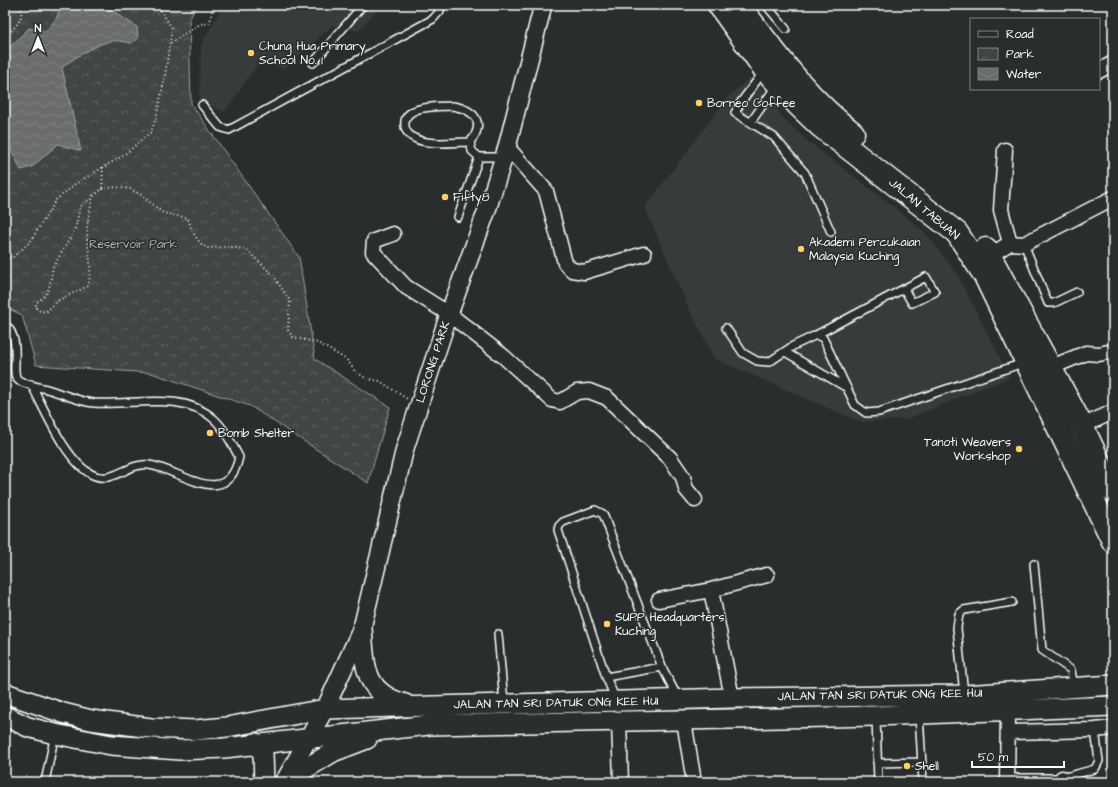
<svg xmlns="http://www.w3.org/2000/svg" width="1118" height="787" font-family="'Architects Daughter',sans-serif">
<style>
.built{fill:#373a3b}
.park{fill:url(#park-crowns);stroke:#a0a2a2}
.water{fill:url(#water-waves);stroke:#a6a7a7}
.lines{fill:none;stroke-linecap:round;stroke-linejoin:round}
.service-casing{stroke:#fff;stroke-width:10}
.minor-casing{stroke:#fff;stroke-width:17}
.tertiary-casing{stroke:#fff;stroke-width:20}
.secondary-casing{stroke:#fff;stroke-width:22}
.primary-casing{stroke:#fff;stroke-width:25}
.path{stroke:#fff;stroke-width:2;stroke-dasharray:1 3;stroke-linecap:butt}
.service{stroke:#2a2d2e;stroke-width:7}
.minor{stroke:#2a2d2e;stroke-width:14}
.tertiary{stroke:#2a2d2e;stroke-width:17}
.secondary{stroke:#2a2d2e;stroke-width:19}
.primary{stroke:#2a2d2e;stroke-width:22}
.poi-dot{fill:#ffd166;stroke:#2a2d2e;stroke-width:1.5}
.labels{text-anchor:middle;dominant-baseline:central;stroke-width:3;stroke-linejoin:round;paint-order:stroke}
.poi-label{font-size:12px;fill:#fff;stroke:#2a2d2e;text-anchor:start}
.street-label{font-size:12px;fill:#fff;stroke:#2a2d2e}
.park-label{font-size:12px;fill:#b3b4b5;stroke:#2a2d2e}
</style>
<defs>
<pattern id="park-crowns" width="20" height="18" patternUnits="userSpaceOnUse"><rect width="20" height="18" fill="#414445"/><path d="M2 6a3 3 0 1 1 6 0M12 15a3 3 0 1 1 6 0" fill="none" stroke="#5e6061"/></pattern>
<pattern id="water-waves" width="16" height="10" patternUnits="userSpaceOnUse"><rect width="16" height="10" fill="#6a6c6d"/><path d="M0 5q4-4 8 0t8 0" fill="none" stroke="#808283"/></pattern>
</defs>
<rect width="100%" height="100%" fill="#2a2d2e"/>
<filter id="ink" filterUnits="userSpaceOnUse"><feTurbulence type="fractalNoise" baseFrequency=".025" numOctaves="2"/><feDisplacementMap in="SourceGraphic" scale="8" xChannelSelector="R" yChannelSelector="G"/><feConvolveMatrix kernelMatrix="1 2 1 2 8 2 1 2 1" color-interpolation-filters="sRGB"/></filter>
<g filter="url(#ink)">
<!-- built -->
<path class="built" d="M223 5H381L359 31 332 26 284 69 260 61 225 112 199 102 201 45Z
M752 76 784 119 805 139 907 217 929 237 957 274 1010 377 907 419 860 422 715 359 687 305 645 207 727 98Z"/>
<!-- park -->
<path class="park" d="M5 5H197L189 20 191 104 299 257 315 359 390 407 368 483 250 406 151 373 36 365 22 315 5 307Z"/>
<!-- water -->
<path class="water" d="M62 5H103L137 27 138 39 131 43C125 42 118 40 112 41 100 42 71 59 62 68L81 151 58 144 32 167 21 170 5 137V52L29 28 46 31 56 19Z"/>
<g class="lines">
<defs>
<path id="service" d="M766 5 786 29
M313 63 363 5
M764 71 741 102 735 113 774 137 805 173 831 232
M202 105 220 127 229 130 433 19 440 11 441 5
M453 106C475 110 486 123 470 142 453 142 429 146 414 138 410 136 405 131 405 126 402 104 439 107 453 106Z
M751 122 776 86
M470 142 472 151 479 157H503
M458 217 479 157
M1024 244 1048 303H1054L1077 292
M5 324C24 342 9 372 18 380 23 384 43 388 50 390 64 394 79 402 94 403 133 406 181 390 214 419 225 429 232 444 239 457 227 512 180 469 149 465 127 462 113 486 91 474 65 460 45 410 31 384
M726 328 743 353 757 361 769 362 793 346 816 335 823 338 855 405 866 413 879 412 1023 363
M816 335 926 277 935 292 912 303 904 289
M785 352 847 388
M1034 564 1042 650 1071 670 1074 688
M498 634 504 703
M606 677 662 667
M964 694 957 628 959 614 964 610 1012 602
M616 700 606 677 558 530 559 526 563 522 595 510 603 514 662 667 678 698
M919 714 923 782
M876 716 878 782
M877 763 922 762
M1007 778H1062L1095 769 1099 761 1095 730
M45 782 55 734"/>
<path id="minor" d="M1099 71 1113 63
M507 147 546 191 565 263 572 270 584 272 644 254
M1005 150 1001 210 1010 243
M393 234 374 241 373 252 406 287 449 314 503 356 552 400 560 402 577 392 589 391 607 398 670 458 683 477 686 489 695 500
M991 255 1010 243 1024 244 1113 198
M1049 368 1086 353 1099 354 1113 351
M1082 426 1113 412
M711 590 732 698
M659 600 711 590 767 575
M619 721 621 782
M684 721 694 782
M1008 732 1095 730 1113 728
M1062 778 1063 782
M1007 782 1008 712"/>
<path id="tertiary" d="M284 782 325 709 362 628 405 448 449 314 487 210 507 147 543 5"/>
<path id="secondary" d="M362 628C365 665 363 693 405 704
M5 693 63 713 91 720 151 728 195 730 227 727 325 709 732 698 964 695 1113 685
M5 716 28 727 55 734 111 745 180 750 224 748 429 725 876 716 1113 706
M255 743 263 753 264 782
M285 781 333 752 367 739"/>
<path id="primary" d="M719 5 765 70 799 106 820 126 957 233 985 276 1113 541
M739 5C774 51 807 98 853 133
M986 249 1082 426 1113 491"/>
</defs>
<!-- service casing -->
<use href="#service" class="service-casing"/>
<!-- minor casing -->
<use href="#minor" class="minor-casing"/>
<!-- tertiary casing -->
<use href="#tertiary" class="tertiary-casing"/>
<!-- secondary casing -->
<use href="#secondary" class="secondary-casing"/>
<!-- primary casing -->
<use href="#primary" class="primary-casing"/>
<!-- path -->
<path class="path" d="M14 5 20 7 23 5
M5 36C14 28 25 20 20 7
M171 43 200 24 210 23 213 5
M102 189 116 187 131 189 140 194 163 213 188 218 192 231 200 243 207 248 231 247 247 250 273 275 290 301 288 330 293 337 318 343 347 360 355 371 367 379 380 381 407 399
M93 195C91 207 87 220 87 232 88 253 93 265 88 286L59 300 46 312 40 311 35 307 37 302 45 296 49 288 53 267 75 230 80 207 102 189 103 167
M5 259 13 257 30 242 56 200 75 184 124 155 151 132 156 118 164 82 172 28 157 5"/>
<!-- service -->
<use href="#service" class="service"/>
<!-- minor -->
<use href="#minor" class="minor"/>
<!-- tertiary -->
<use href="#tertiary" class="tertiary"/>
<!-- secondary -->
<use href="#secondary" class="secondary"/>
<!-- primary -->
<use href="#primary" class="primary"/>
</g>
</g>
<!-- markers -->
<g class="poi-dot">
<circle cx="251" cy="53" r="4"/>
<circle cx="699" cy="103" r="4"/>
<circle cx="445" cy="197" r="4"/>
<circle cx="801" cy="249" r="4"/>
<circle cx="210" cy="433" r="4"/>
<circle cx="1019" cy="449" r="4"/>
<circle cx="607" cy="624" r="4"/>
<circle cx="907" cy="766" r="4"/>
</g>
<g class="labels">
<!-- poi labels -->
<g class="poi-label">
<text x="259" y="46">Chung Hua Primary<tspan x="259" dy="14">School No. 1</tspan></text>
<text x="707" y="103">Borneo Coffee</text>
<text x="453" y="197">Fifty8</text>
<text x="809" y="242">Akademi Percukaian<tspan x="809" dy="14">Malaysia Kuching</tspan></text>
<text x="218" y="433">Bomb Shelter</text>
<text x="1011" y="442" text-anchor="end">Tanoti Weavers<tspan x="1011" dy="14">Workshop</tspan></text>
<text x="615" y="617">SUPP Headquarters<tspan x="615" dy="14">Kuching</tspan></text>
<text x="915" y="766">Shell</text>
</g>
<!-- street labels -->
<g class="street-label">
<text transform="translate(924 209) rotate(40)">JALAN TABUAN</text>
<text transform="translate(433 362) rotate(-72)">LORONG PARK</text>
<text transform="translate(880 695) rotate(-1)">JALAN TAN SRI DATUK ONG KEE HUI</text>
<text transform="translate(556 703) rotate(-1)">JALAN TAN SRI DATUK ONG KEE HUI</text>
</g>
<!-- park labels -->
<g class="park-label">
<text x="133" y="244">Reservoir Park</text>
</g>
</g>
<!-- margin -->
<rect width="1118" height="787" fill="none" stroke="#2a2d2e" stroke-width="20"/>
<rect x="10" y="10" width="1098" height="767" fill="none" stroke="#fff" stroke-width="1.5" filter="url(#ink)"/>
<!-- legend -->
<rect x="970" y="18" width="130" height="72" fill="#2a2d2e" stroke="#7f8182"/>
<rect x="978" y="31" width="20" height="6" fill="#2a2d2e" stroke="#7f8182"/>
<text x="1006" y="38" font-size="12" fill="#ffffff">Road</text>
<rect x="978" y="48" width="20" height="12" fill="url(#park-crowns)" stroke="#7f8182"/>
<text x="1006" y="58" font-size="12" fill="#ffffff">Park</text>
<rect x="978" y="68" width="20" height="12" fill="url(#water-waves)" stroke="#7f8182"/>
<text x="1006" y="78" font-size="12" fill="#ffffff">Water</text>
<!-- north arrow -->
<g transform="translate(38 38)" stroke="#2a2d2e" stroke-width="3" paint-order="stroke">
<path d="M0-3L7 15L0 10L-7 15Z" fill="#ffffff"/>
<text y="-6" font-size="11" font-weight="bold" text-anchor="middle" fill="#ffffff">N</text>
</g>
<!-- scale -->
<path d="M972 761v6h92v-6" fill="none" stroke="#ffffff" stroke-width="2"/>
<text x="978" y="761" font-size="12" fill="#ffffff" stroke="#2a2d2e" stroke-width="3" paint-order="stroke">50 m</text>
</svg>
